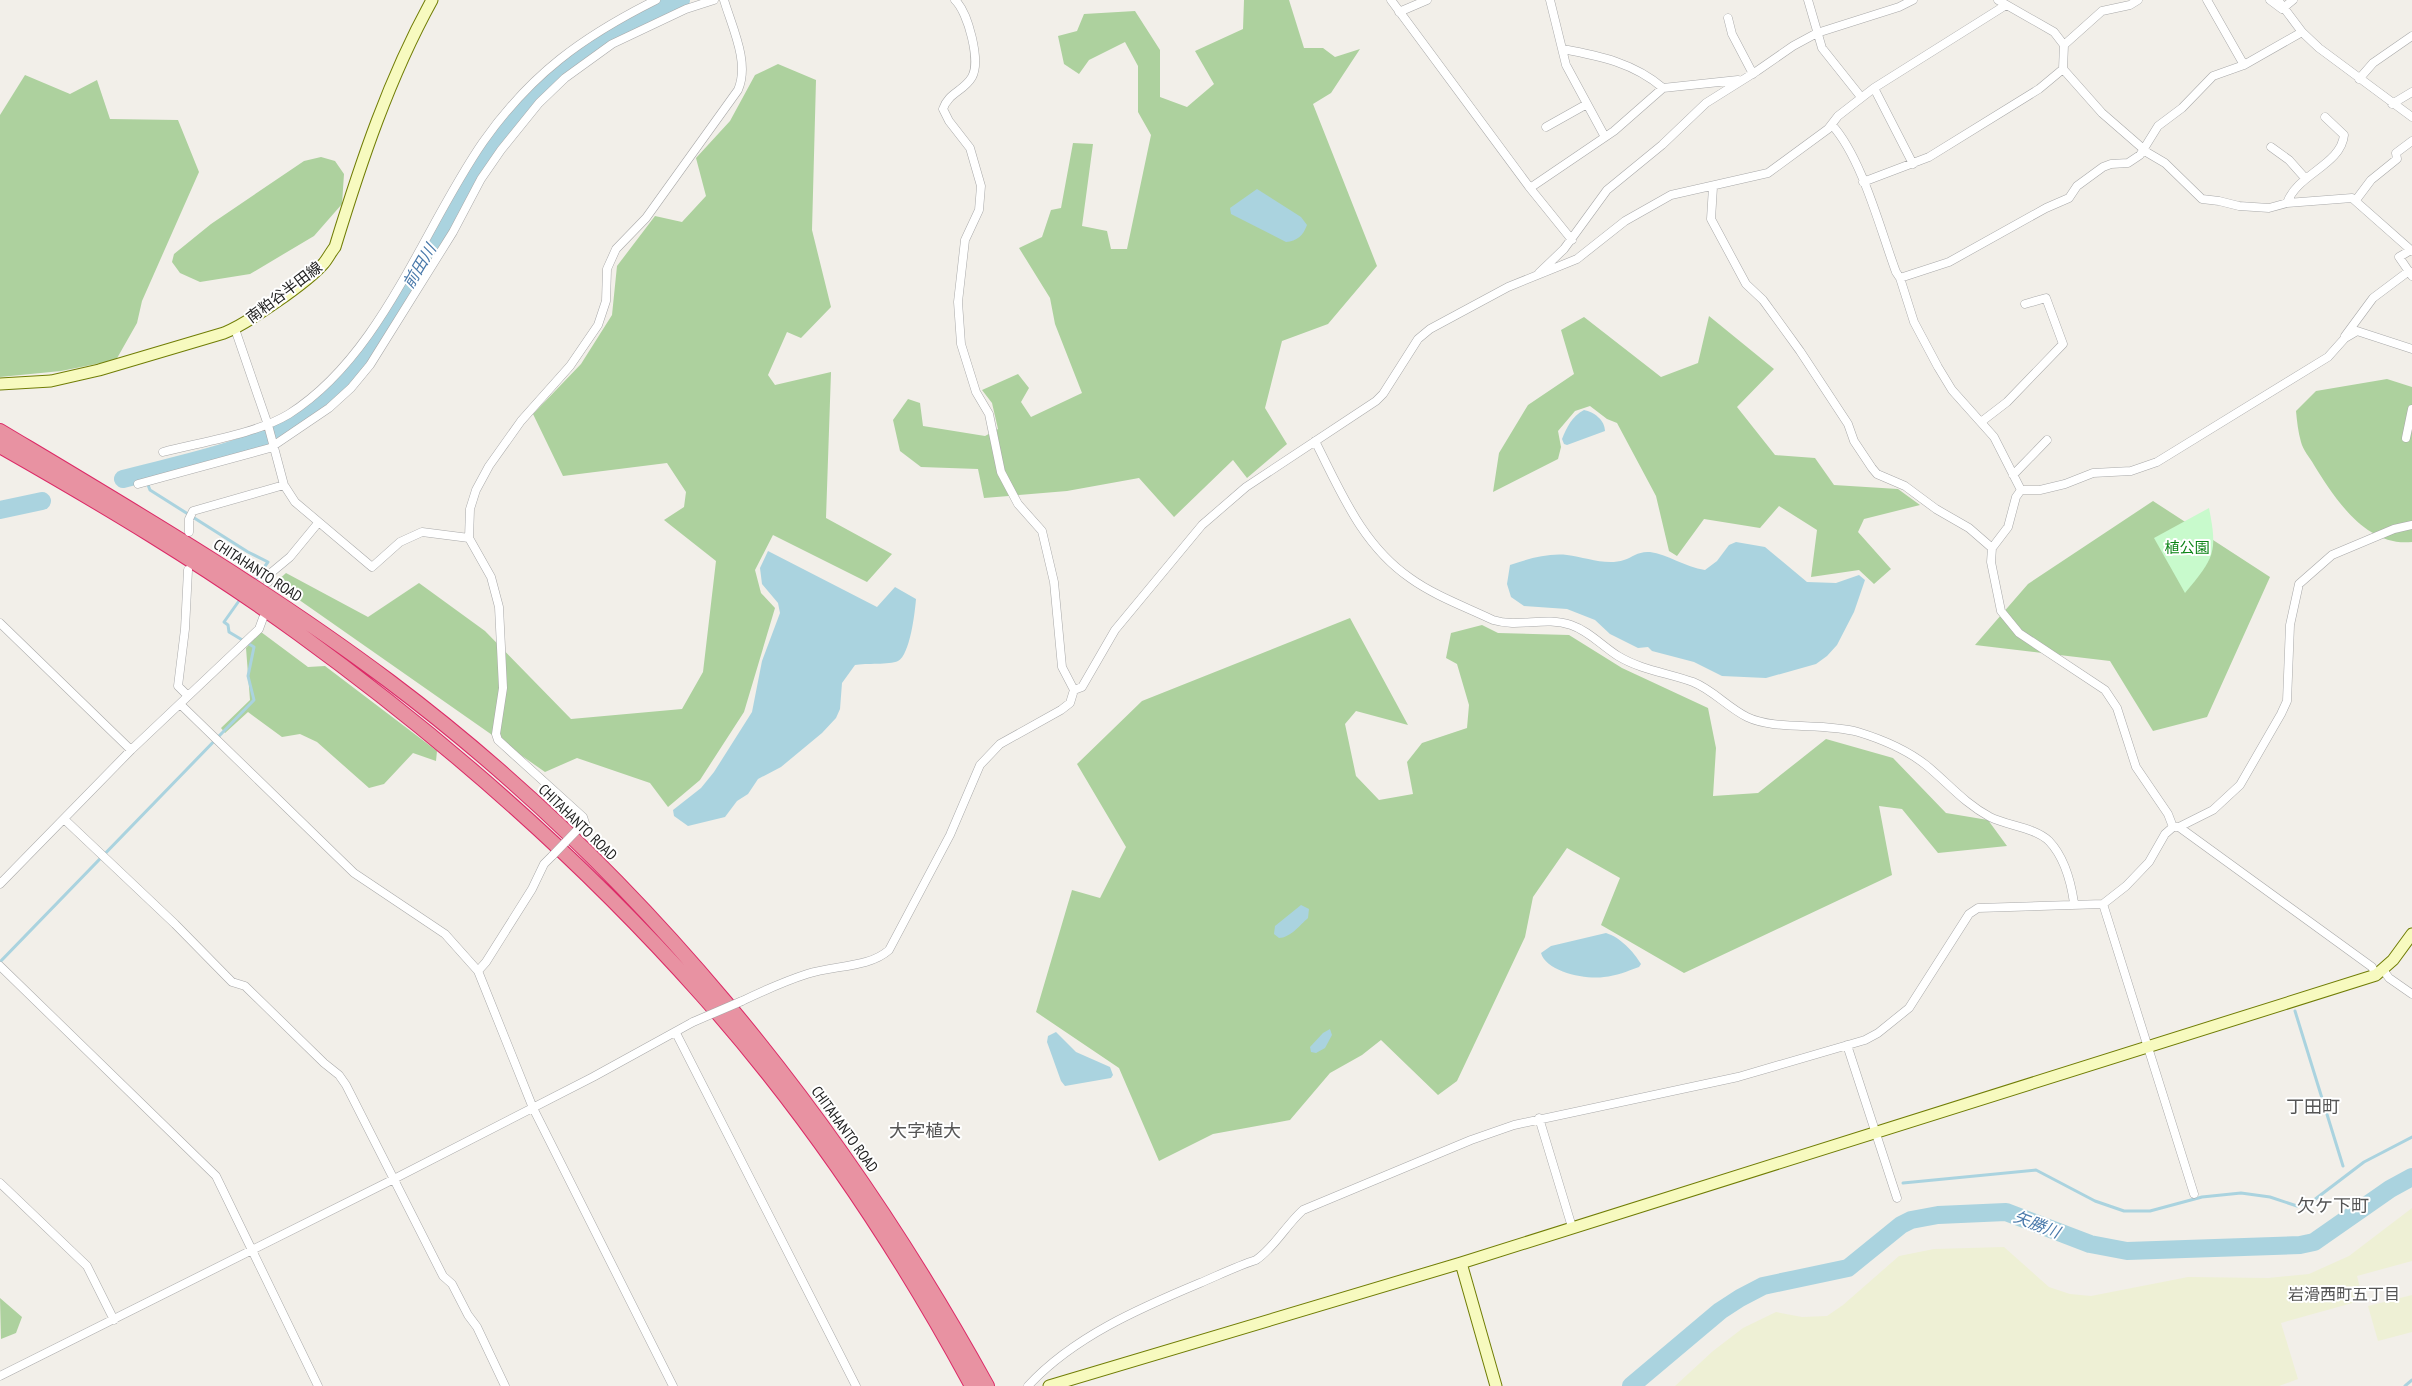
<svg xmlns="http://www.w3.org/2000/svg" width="2412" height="1386" font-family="'PT Sans Narrow','Noto Sans JP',sans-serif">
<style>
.farmland{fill:#eef0d5}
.forest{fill:#add19e}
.park{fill:#c8facc}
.water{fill:#aad3df}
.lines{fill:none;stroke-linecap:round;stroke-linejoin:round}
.stream{stroke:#aad3df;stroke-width:3}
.river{stroke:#aad3df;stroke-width:18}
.street-casing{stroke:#a9a9a9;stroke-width:9}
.secondary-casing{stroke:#707d05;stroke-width:13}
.highway-casing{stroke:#dc2a67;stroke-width:16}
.street{stroke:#fff;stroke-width:8}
.secondary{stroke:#f7fabf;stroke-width:11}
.highway{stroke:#e892a2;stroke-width:14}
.street-bridge-casing{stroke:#a9a9a9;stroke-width:9;stroke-linecap:butt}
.street-bridge{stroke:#fff;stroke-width:8}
.labels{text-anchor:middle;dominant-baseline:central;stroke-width:4;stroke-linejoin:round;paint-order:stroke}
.street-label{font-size:15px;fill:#222;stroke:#fff}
.park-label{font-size:15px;fill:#0c8416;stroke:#fff}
.water-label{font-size:16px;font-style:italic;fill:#4a7aab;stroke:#fff}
.neighbourhood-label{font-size:16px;fill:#555;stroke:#fff}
.quarter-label{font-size:18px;fill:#555;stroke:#fff}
</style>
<rect width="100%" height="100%" fill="#f2efe9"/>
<!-- farmland -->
<path class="farmland" d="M2412 1208V1261L2357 1276 2363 1300 2281 1323 2298 1379 2279 1386H1675L1713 1351 1743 1328 1776 1312 1802 1317 1827 1316 1843 1305 1899 1256 1934 1249 2004 1247 2049 1287 2070 1294 2091 1296 2188 1277 2268 1278 2309 1274 2349 1256Z
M2412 1295V1332L2378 1341 2368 1306Z"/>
<!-- forest -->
<path class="forest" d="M1244 0H1289L1304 48H1323L1335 57 1360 49 1331 93 1313 104 1377 266 1328 324 1282 341 1265 408 1287 444 1247 478 1233 460 1174 517 1139 478 1067 491 984 498 978 469 921 467 900 451 893 420 908 399 920 403 923 426 985 436 998 429 992 403 982 390 1018 374 1029 388 1021 402 1031 417 1082 393 1055 324 1050 298 1019 248 1042 237 1051 210 1061 208 1073 143 1093 144 1082 226 1107 231 1111 249H1127L1151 135 1138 112V66L1125 42 1089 60 1079 74 1064 64 1058 36 1077 31 1084 14 1135 11 1160 50V97L1187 107 1214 84 1195 51 1243 29Z
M778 64 816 80 812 230 831 307 801 338 787 332 768 375 775 385 831 372 826 518 892 554 867 582 773 535 755 570 761 593 775 608 744 712 700 780 668 807 650 783 577 758 545 772 275 583 286 573 368 617 419 583 485 631 571 719 682 709 703 672 716 561 664 520 684 507 686 492 667 463 563 476 533 414 581 364 612 315 617 266 655 216 682 222 706 196 696 158 730 121 755 75Z
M25 75 70 94 97 80 110 119 178 120 199 172 142 301 137 323 116 360 61 371 0 377V115Z
M321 157 335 161 344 174 342 204 314 236 250 274 200 282 180 273 172 262 174 254 211 224 304 161Z
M1709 316 1774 369 1737 407 1775 455 1815 458 1834 485 1898 489 1920 505 1864 519 1858 532 1891 569 1874 584 1859 570 1811 577 1817 530 1779 506 1760 528 1704 519 1677 556 1669 551 1656 496 1617 423 1607 419 1590 406 1575 411 1558 431 1561 447 1558 459 1493 492 1499 453 1528 405 1574 374 1561 330 1584 317 1661 377 1698 363Z
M2387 379 2412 387V542C2366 547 2335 499 2314 465 2310 458 2303 450 2301 442 2298 432 2297 421 2296 411L2316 391Z
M2153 501 2270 577 2207 717 2153 731 2110 661 1975 645 2028 584Z
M1350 618 1408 725 1356 711 1345 724 1356 776 1379 800 1413 794 1407 762 1422 743 1467 728 1469 705 1457 664 1446 658 1451 633 1482 625 1498 633 1569 635 1622 668 1708 708 1716 748 1713 796 1758 793 1826 739 1893 758 1946 813 1988 820 2007 846 1938 853 1902 809 1879 806 1892 875 1684 973 1601 925 1620 878 1567 848 1533 897 1525 937 1457 1081 1438 1095 1381 1040 1362 1055 1330 1073 1290 1120 1213 1134 1159 1161 1119 1068 1036 1012 1072 890 1100 898 1126 847 1077 764 1142 701Z
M261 632 308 667 325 666 437 751 436 761 413 753 384 784 369 788 317 742 300 734 282 737 248 712 225 733 221 728 250 700 246 648Z
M0 1298 22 1317 16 1333 1 1339Z"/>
<!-- park -->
<path class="park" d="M2209 508C2218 553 2214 558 2185 593L2154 538Z"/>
<!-- water -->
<path class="water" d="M1257 189 1301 217 1307 225C1303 236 1297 241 1286 242L1231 214 1230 208Z
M1584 410C1594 412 1605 420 1605 431L1567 445 1564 444 1562 439C1567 427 1572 416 1584 410Z
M1736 542 1765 547 1807 582 1836 583 1859 575 1865 580 1854 612 1837 645 1827 656 1816 664 1766 678 1722 676 1694 662 1652 651 1648 647 1638 648 1610 634 1595 620 1567 609 1524 606 1511 597 1507 584 1510 565C1527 559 1548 553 1567 555 1585 557 1606 566 1624 560 1633 557 1638 551 1650 552 1667 554 1685 567 1705 570L1717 561 1729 545Z
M768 551 877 607 895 587 916 599C915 612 910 655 898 661 889 665 866 663 855 665L842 683 840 709 836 718 822 733 781 767 758 779 748 794 737 801 725 817 688 826 674 816 673 810 701 788 714 772 752 712 762 661 780 613 778 603 762 584 760 568Z
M1301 905 1309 909 1308 918C1300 925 1290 938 1279 938L1274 934 1275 926Z
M1606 933C1620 937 1634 952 1641 964L1639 967C1628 971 1616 976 1604 977 1587 980 1546 972 1541 953L1551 946Z
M1330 1029 1332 1035 1325 1048 1316 1053 1311 1052 1310 1047 1323 1033Z
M1056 1032 1076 1052 1110 1067 1113 1075 1111 1078 1065 1086 1061 1081 1047 1042 1048 1036Z"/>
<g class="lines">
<!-- stream -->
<path class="stream" d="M148 485 150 490 248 552 268 562 254 581
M0 962 254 700 248 676 254 647 229 632 228 625 224 622 241 598
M2295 1011 2343 1166
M1903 1183 2036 1170 2095 1201 2124 1211H2150L2202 1197 2241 1193 2270 1197 2297 1206 2314 1200 2364 1162 2412 1137
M2405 1386 2412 1380"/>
<!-- river -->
<path class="river" d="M123 479C183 463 249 452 301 418 347 387 374 341 403 295 433 247 459 195 490 149 537 79 603 32 681 0
M0 510 42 501
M1631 1386 1720 1311 1740 1298 1763 1286 1848 1268 1901 1225 1911 1220 1938 1215 2006 1212 2090 1244 2127 1251 2300 1245 2314 1242 2390 1189 2412 1177"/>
<defs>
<path id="street" d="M955 0C968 12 981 61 972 77 964 91 948 93 943 109L949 121 970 148 981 186 979 210 965 240 958 302 961 344 976 392 989 414 1001 472 1018 504 1042 531 1054 582 1062 667 1074 690 1082 687 1115 630 1202 525 1246 487 1376 401 1383 394 1418 339 1430 329 1508 287 1577 259 1625 221 1671 195 1768 173 1828 129 1838 116 1874 88 2006 5
M1391 0 1530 188 1572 240
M1550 0 1566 65 1605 137
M1808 0 1822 48 1861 97
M2207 0 2244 65
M2270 0 2282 9 2293 0
M2278 0 2302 32 2319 48 2412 117
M1399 12 1427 0
M1728 18 1732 34 1753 74
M2064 45 2102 11 2130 5 2138 0
M1563 49C1600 56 1634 63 1663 88
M2063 69 2102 113 2148 153 2165 163 2202 199 2219 201 2239 206 2269 208 2287 203 2352 198 2412 251
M2359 79 2373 63 2412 36
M1874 88 1913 164
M2392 104 2412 92
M1832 125C1862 158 1880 229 1896 272L1900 278 1914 322 1938 367 1952 390 1994 437 2021 490
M1546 127 1587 104
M2271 147 2289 160 2305 178
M1863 182 1929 157 2039 89 2063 69 2064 45 2054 32 1998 0
M1713 187 1711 219 1746 284 1763 300 1800 351 1848 424 1854 441 1872 468 1877 474 1905 486 1936 509 1969 528 1992 548
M1530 188 1614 131 1663 88 1738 80
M2356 200 2371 180 2397 159 2396 153 2412 141
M2287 203C2297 174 2341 165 2344 135L2325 117
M2411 250 2399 257 2412 276
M1539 273 1564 249 1607 190 1662 145 1706 103 1757 71 1793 46 1817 33 1899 7 1913 0
M1900 278 1949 262 2046 208 2069 198 2077 186 2103 167 2111 164 2128 163 2140 155 2158 126 2182 108 2213 76 2244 65 2302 32
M235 329 268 425 284 485 295 502 372 567 400 542 422 532 469 538
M2345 336 2373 298 2409 271
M1981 422 2007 402 2063 344 2046 298 2025 304
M2406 438 2412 409
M1315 441C1341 492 1362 545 1410 578 1435 596 1466 607 1493 620 1519 628 1545 616 1571 625 1589 631 1602 646 1618 656 1641 670 1668 673 1693 682 1713 690 1727 707 1747 717 1776 731 1823 722 1858 732 1881 739 1907 750 1926 765 1948 783 1964 803 1990 817 2008 826 2034 827 2049 841 2065 858 2071 882 2074 903
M163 452C201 442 256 434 289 414 382 355 422 230 483 142 531 74 582 37 656 0
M2013 475 2047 440
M138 484 270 448 329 408 351 388 370 365 453 232 481 179 501 150 539 103 565 78 612 44 686 9 714 0
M2021 490H2040L2065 484 2093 473 2131 471 2157 462 2328 357 2345 338 2357 331 2412 349
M2021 490 2016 497 2008 527 1992 548 1991 562 2001 611 2019 633 2105 690 2117 708 2136 767 2168 814 2173 827
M189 532V519L193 511 284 485
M268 582 272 572 290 557 318 523
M0 623 131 750
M187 695 178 686 185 629 188 570
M180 704 354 873 445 934 478 971 533 1108 673 1386
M64 819 175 924 232 982 245 986 324 1063 339 1075 346 1085 443 1276 452 1284 468 1315 477 1327 505 1386
M580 827 585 823 583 817 498 740 496 734 503 688 499 607 491 577 469 538 470 509 476 490 489 466 521 421 570 366 598 325 606 301 607 269 616 249 646 218 738 90C750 63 732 27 724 0
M2179 827 2213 810 2240 785 2281 714 2287 701 2290 625 2299 584 2332 555 2394 529 2412 525
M0 884 131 750 259 629 263 618
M2103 904 2194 1194
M0 966 216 1176 318 1386
M478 971 486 962 532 889 544 864 553 855
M2384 971 2389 978 2412 994
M742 1001C763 991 785 981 807 974 834 965 869 968 889 950L950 835 980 765 1000 744 1061 710 1070 703 1074 690
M676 1033 856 1386
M1847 1045 1897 1198
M1539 1118 1572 1227
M0 1183 87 1266 114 1320
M0 1376 392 1180 593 1077 693 1022
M1028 1386C1073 1337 1140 1308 1200 1283 1219 1275 1237 1266 1256 1260 1275 1247 1286 1225 1303 1210L1471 1140 1514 1125 1738 1077 1865 1040 1878 1033 1909 1008 1969 914 1978 908 2103 904 2126 886 2149 862 2165 834 2173 827H2179L2372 967 2376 975"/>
<path id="secondary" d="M0 384 51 381 99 370 224 333C247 324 308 282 324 263 328 258 331 252 335 247 361 162 389 78 432 0
M1461 1263 1496 1386
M1049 1386 1461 1263 2376 975 2393 960 2412 934"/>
<path id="highway" d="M0 431C132 510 265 588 389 681 638 868 837 1114 987 1386
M0 446C102 504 203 564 298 633 444 739 582 860 702 995 807 1113 897 1247 972 1386"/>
</defs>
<!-- street casing -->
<use href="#street" class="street-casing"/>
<!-- secondary casing -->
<use href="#secondary" class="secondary-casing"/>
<!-- highway casing -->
<use href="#highway" class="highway-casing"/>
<!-- street -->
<use href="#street" class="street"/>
<!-- secondary -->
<use href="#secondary" class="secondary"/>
<!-- highway -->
<use href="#highway" class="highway"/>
<defs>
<path id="street-bridge" d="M553 855 580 827
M693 1022 742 1001"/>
</defs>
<!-- street-bridge casing -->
<use href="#street-bridge" class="street-bridge-casing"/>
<!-- street-bridge -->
<use href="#street-bridge" class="street-bridge"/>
</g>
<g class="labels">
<!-- street labels -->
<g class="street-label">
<text transform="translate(284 292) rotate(-37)">南粕谷半田線</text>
<text transform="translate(258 570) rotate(33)">CHITAHANTO ROAD</text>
<text transform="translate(578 822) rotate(44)">CHITAHANTO ROAD</text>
<text transform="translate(845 1129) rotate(54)">CHITAHANTO ROAD</text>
</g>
<!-- park labels -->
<g class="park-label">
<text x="2187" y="547">植公園</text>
</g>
<!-- water labels -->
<g class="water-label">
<text transform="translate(419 266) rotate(-59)">前田川</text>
<text transform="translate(2037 1224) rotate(21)">矢勝川</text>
</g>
<!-- neighbourhood labels -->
<g class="neighbourhood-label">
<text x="2344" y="1294">岩滑西町五丁目</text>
</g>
<!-- quarter labels -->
<g class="quarter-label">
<text x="2313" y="1106">丁田町</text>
<text x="925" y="1130">大字植大</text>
<text x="2333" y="1205">欠ケ下町</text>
</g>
</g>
</svg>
